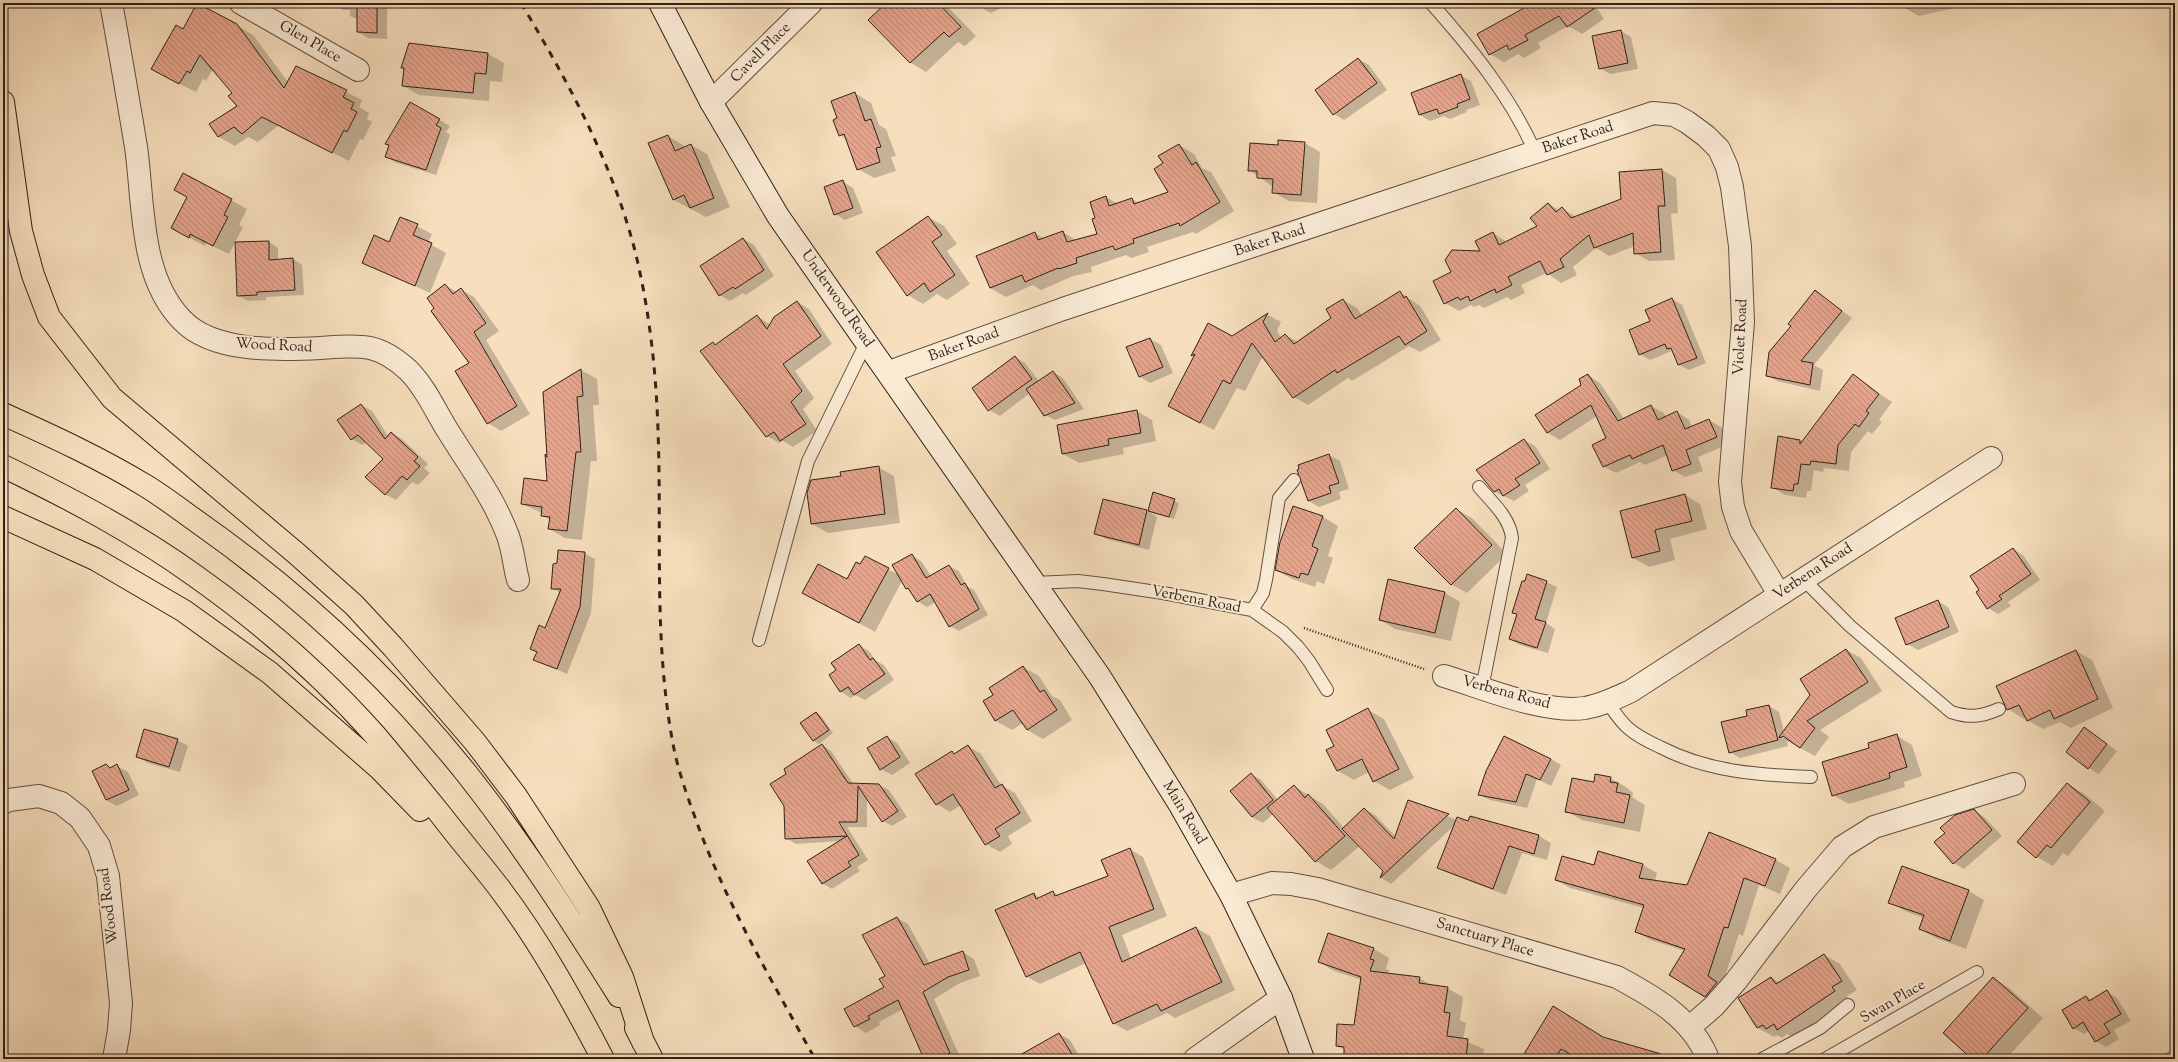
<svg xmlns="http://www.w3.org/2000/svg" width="2178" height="1062" font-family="'Sorts Mill Goudy',serif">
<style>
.shadow{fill:#0003;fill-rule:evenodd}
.building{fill:url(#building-back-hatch);stroke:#2e2119}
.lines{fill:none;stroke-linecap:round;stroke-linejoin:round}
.lane-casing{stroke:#605042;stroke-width:14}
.street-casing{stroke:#605042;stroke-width:24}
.secondary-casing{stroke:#2e2119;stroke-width:24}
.highway-casing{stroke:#2e2119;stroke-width:24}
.path{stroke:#2e2119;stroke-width:2.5;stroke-dasharray:1 2;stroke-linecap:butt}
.lane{stroke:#faead4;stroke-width:12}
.street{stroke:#faead4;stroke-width:22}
.secondary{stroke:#faead4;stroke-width:22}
.highway{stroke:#f7dfbd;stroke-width:22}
.rail{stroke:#2e2119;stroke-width:3;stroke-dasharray:7 7;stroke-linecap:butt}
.labels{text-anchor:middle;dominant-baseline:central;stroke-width:4;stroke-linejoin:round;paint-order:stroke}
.street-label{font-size:15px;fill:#2e2119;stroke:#faead4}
</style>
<defs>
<pattern id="building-back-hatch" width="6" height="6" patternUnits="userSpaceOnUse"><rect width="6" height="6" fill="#e7a48b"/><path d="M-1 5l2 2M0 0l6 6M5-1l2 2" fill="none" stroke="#bc8571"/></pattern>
</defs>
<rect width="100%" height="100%" fill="#f7dfbd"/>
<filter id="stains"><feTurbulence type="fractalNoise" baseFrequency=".005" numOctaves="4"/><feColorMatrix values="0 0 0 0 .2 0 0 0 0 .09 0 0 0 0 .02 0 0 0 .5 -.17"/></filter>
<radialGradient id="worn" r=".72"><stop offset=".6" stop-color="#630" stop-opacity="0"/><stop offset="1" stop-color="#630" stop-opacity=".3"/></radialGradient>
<!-- shadow -->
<path class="shadow" d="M387 3V39L368 38 358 32V20L350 16V10H343L333 4Z
M888 3H941L948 7 976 36 965 46 958 42 926 72 911 63 870 20Z
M978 3H1011L991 13 980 7Z
M1221 3H1238L1231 9Z
M1535 3H1593L1604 19 1582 34 1568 26 1538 43 1541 48 1524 58 1518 54 1504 62 1490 54Z
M1902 3H1967L1968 5 1919 16 1903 7Z
M236 25 253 35 288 82 296 67 362 100 359 107 369 113 367 119 372 122 363 140 360 139 349 161 279 125 258 142 248 137 235 146 219 137 211 124 238 107 233 93 213 69 206 81 203 79 196 92 168 78 184 30Z
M1621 31 1631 37 1638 69 1610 74 1600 68Z
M410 44 488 54 504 63 502 82 490 81 489 101 419 95 403 86 405 69 402 67Z
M1358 59 1369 65 1387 90 1344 120 1334 114Z
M1460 75 1471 81 1480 105 1466 110 1467 112 1450 119 1444 116 1430 121 1420 115 1412 93Z
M855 93 871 103 879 125 886 129 896 156 891 157 896 171 874 178 858 169 847 139 840 135Z
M411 103 450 126 446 132 450 135 436 175 397 163 386 157 390 146 387 144Z
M668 136 683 145 685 148 691 145 707 154 730 207 706 217 674 200 649 144Z
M1305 143 1320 152 1317 203 1289 201 1273 192V187L1249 170 1279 146Z
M1179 145 1194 154 1202 168 1211 172 1234 211 1196 234 1193 232 1147 247 1149 252 1131 258 1126 255 1091 267 1092 272 1073 276 1041 290 1033 285 1006 297 990 288 1035 233 1044 239 1063 232 1077 241 1099 234 1097 219 1106 197 1118 204 1132 199 1139 203 1169 193 1164 163Z
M1662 170 1676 178 1678 213 1671 214 1675 260 1649 261 1635 253V246L1609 256 1596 248 1573 267 1577 275 1561 283 1547 273 1521 285 1525 293 1511 300 1507 297 1484 308 1479 305 1474 307 1471 305 1459 311 1445 303 1452 273 1481 252 1493 233 1507 242 1539 226 1548 204 1559 210 1562 208 1576 217 1622 200Z
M184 174 247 209 239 225 243 227 229 254 206 243 205 246 188 237V197Z
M843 182 853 188 863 213 845 220 835 214Z
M928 217 944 226 957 244 947 251 970 284 947 300 937 294 923 304 908 295Z
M401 218 432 234 428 243 446 253 430 293 363 262 390 243Z
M743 239 754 245 774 276 746 295 743 293 730 301 720 295Z
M269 242 278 248V260L293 259 302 265 304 295 266 297V300L248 301 238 295Z
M445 285 457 292 461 290 474 297 499 331 486 340 530 414 501 431 488 423 470 363 436 308Z
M1815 291 1852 318 1814 365 1823 370 1820 391 1777 381 1767 375 1792 326Z
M1400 292 1420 306 1441 340 1420 352 1409 346 1352 381 1348 378 1308 405 1294 397 1263 356 1245 391 1237 388 1214 430 1183 414 1195 357 1192 356 1208 324 1232 337 1268 315 1281 322 1277 331 1281 338 1285 335 1298 342 1333 318 1343 300 1357 308 1362 316Z
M1672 299 1682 305 1706 363 1689 370 1679 365 1672 351 1650 360 1640 354 1651 322Z
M797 302 809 309 832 344 795 371 814 398 803 409 817 431 793 447 783 441 779 443 767 436 713 343 717 345 757 316 771 325Z
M1150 339 1161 345 1173 373 1150 383 1140 377Z
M1015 357 1025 363 1039 381 1053 372 1063 378 1084 409 1055 420 1045 415 1030 393 1000 416 989 410Z
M581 370 597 379 599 405H593L597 461H591L582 540 565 538 549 529 550 520 542 515V513L522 504 548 482 546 456 548 457 544 393Z
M1588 375 1600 383 1624 419 1651 406 1664 413 1666 417 1677 412 1689 420 1692 427 1709 420 1721 427 1729 444 1698 457 1703 471 1685 477 1673 470 1668 455 1645 465 1640 462 1616 473 1603 466 1608 439 1597 416 1560 440 1548 433 1536 415 1583 385Z
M1853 376 1892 402 1879 420 1882 422 1872 434 1868 431 1851 452 1849 471 1824 468 1823 472 1814 470 1811 491H1807L1806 498 1785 495 1772 487 1779 438 1803 442Z
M361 405 372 411 388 436 391 433 402 439 428 464 424 468 430 473 418 485 412 482 396 500 385 494 384 459 367 442 362 445 352 439Z
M1137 411 1152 420 1156 441 1123 448 1124 454 1079 463 1063 454Z
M1524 440 1535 446 1550 469 1525 485 1529 491 1514 501 1495 492 1477 470Z
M1329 455 1340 461 1349 489 1339 492 1341 499 1319 507 1309 501 1298 471Z
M878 467 894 476 900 523 828 533 812 524Z
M1154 494 1179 503 1174 519 1149 512 1157 517 1149 550 1106 539 1095 533 1104 500 1148 512Z
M1685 495 1700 504 1707 529 1670 539 1675 560 1649 567 1633 558 1621 512Z
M1456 509 1472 518 1507 554 1467 593 1451 584Z
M1323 517 1338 526 1328 556 1333 558 1324 584 1317 581 1315 587 1292 579 1276 570Z
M2013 549 2023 555 2040 580 2008 602 2011 606 1998 614 1988 608 1980 590Z
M584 553 595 559 591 613 567 674 535 660 561 593 552 588Z
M912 555 921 561 931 576 949 566 959 571 967 586 974 590 988 615 959 631 950 626 936 602 927 607 917 601 902 581 875 632 819 601 847 580 865 557 899 575Z
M1546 582 1557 587 1546 623 1555 629 1548 653 1520 645 1510 639 1518 615 1513 612Z
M1445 593 1460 602 1451 641 1395 629 1380 620Z
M1938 601 1948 607 1959 632 1918 650 1907 644Z
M859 645 869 651 876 661 884 665 894 680 865 700 855 695 851 698 841 692 830 676 837 670Z
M1846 650 1861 658 1882 691 1820 730 1829 737 1815 756 1787 741 1788 746 1740 758 1730 752 1748 716 1769 706 1779 712 1784 731Z
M2076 651 2092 660 2113 708 2071 728 2060 722 2043 729 2027 720 2026 717 2024 719 2008 709Z
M1023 667 1039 676 1052 696 1060 700 1072 720 1043 739 1027 730 1023 723 1012 730 996 721 984 702 994 695Z
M1368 710 1384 719 1414 778 1390 790 1374 781 1369 772 1354 780 1338 771 1328 750 1336 746Z
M816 713 821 716 833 733 819 744 814 741 801 723Z
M2085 728 2117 751 2099 774 2089 768Z
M1897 736 1912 745 1922 776 1904 782 1905 787 1849 804 1833 795 1870 748Z
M887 737 897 743 910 763 892 775 881 769Z
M177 740 188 746 180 772 148 763 137 757Z
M822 745 831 751 854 785H879L889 790 907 817 892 826 883 821 867 797V827H847L868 860 857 867 860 871 832 889 822 883 840 841 796 844 786 838 787 774ZM837 817 849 837H847L835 818Z
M968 746 981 754 1001 785 1015 793 1032 821 1008 836 1012 844 1000 852 986 844 961 805 950 812 937 804 952 752 955 754Z
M1551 759 1561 765 1551 786 1537 779 1527 808 1490 800 1480 795Z
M106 765 111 768 117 766 128 772 139 795 117 806 106 800Z
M1251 774 1261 780 1278 800 1294 786 1324 805 1344 828 1364 809 1375 815 1396 837 1409 801 1457 820 1539 836 1551 843 1547 860 1522 853 1506 895 1451 874 1438 867 1455 825 1391 884 1381 878 1384 871 1360 846 1331 870 1316 861 1274 813 1263 823 1252 817Z
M1610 778 1626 787 1633 793 1632 797 1645 805 1640 832 1582 820 1566 811 1594 783Z
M2067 784 2083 793 2105 811 2068 856 2063 853 2053 866 2037 857 2018 842Z
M1974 810 1984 817 2002 836 1964 869 1954 863 1946 833Z
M1710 833 1776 860 1790 868 1780 894 1759 885 1743 936 1739 934 1722 985 1720 1005 1670 975 1685 951 1651 940 1636 932 1644 908 1570 888 1556 880 1594 866 1598 852 1643 865 1657 873 1655 881 1688 886Z
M1130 849 1143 857 1167 916 1122 935 1131 958 1196 928 1210 936 1235 990 1175 1018 1167 1013 1127 1031 1113 1023 1086 963 1040 984 1026 976 1034 894 1040 898 1053 892 1059 896 1109 876Z
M1902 867 1969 891 1984 900 1966 949 1936 938 1920 929 1924 918 1905 911 1890 902Z
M897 918 908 924 930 964 963 952 974 959 980 976 960 983 934 999 961 1059H925L903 1009 879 1022 880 1025 866 1033 855 1026 885 988Z
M1374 949 1389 958 1386 969 1389 970 1388 974 1419 978 1433 986 1447 988 1463 997 1460 1020 1466 1023 1463 1040 1484 1049 1482 1059 1345 1058V1050L1337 1046 1355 1026 1362 980 1334 971 1319 962Z
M1824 955 1840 964 1857 990 1847 996 1850 1000 1794 1038 1787 1034 1782 1038 1777 1035 1774 1037 1758 1028 1739 999 1771 978 1780 983Z
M1994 978 2009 988 2043 1018 2006 1059H1973Z
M2107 992 2117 998 2131 1021 2114 1030 2119 1039 2106 1047 2095 1041 2089 1031 2084 1034 2073 1028 2086 997 2092 1000Z
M1553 1007 1605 1039 1652 1059H1522Z
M1059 1034 1070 1040 1081 1059H1021Z
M2175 1048V1059H2156L2155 1058Z
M1890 1055 1897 1059H1884Z"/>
<!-- building -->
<path class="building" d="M197 3 237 24 284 88 296 66 347 90 343 97 354 103 351 109 357 112 347 132 344 130 332 153 262 117 242 134 234 127 218 137 209 124 237 106 228 96 232 93 200 55 190 73 187 71 179 84 151 69 176 25 183 29Z
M357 3H377V33L357 32Z
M886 3H938L961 27 949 37 944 32 910 63 868 20Z
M1533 3H1602L1567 27 1559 16 1525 35 1528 40 1509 50 1507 45 1489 55 1477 34Z
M1621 30 1628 63 1599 69 1592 36Z
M409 43 488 53 486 74 475 73 473 93 402 86 404 68H401Z
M1358 58 1377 83 1333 115 1315 90Z
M1461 74 1470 99 1457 104 1458 107 1439 114 1437 109 1419 115 1411 93Z
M855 92 865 121 871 119 881 147 876 148 880 162 857 170 844 134 839 136 833 120 837 118 831 101Z
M410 102 440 119 436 125 441 128 426 170 385 157 389 145 385 144Z
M668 135 675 151 691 144 714 198 690 208 684 195 673 200 648 143Z
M1278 140 1305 142 1301 195 1272 193 1273 179 1257 178V171H1248L1250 143 1278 145Z
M1179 144 1192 165 1196 162 1220 202 1180 226 1179 223 1133 239 1134 243 1115 250 1113 246 1076 258 1077 263 1059 269 1058 268 1025 282 1022 275 990 288 976 256 1035 232 1038 240 1063 231 1067 242 1097 234 1092 219 1095 218 1090 202 1106 196 1109 206 1132 198 1134 204 1168 192 1154 169 1163 163 1158 156Z
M1662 169 1665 206H1658L1661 252 1634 254 1633 233 1594 248 1589 235 1560 259 1564 267 1547 275 1540 261 1508 277 1512 285 1496 293 1495 289 1470 301 1468 296 1460 300 1458 297 1444 304 1433 281 1451 272 1445 260 1452 250 1480 251 1475 241 1493 232 1499 245 1537 226 1530 218 1548 203 1556 212 1562 207 1571 218 1621 199 1619 172Z
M183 173 232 199 224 215 228 217 213 246 190 234 189 238 171 228 187 197 174 190Z
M843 180 853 208 834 215 824 187Z
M928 216 942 235 932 242 955 275 930 292 924 283 907 296 876 252Z
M400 217 418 224 413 235 432 243 415 286 362 263 374 235 389 242Z
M743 238 764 270 735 289 733 287 719 296 700 266Z
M269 241V260L293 258 295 290 257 292V295L237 296 235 242Z
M445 284 453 294 461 288 486 323 474 332 517 406 487 424 455 371 469 363 431 311 434 308 427 298Z
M1815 290 1842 311 1801 361 1813 363 1810 385 1766 376 1769 352 1791 326 1788 324Z
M1400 291 1404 298 1406 296 1427 331 1405 345 1399 336 1337 373 1335 370 1293 398 1252 343 1230 384 1223 380 1200 423 1168 406 1195 354 1191 356 1208 323 1232 336 1268 313 1263 322 1275 342 1285 334 1294 344 1331 318 1326 309 1343 299 1355 319Z
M1672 298 1697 358 1678 365 1671 348 1667 349 1665 344 1639 355 1629 330 1650 321 1645 310Z
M797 301 821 336 783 364 802 391 791 402 806 424 780 441 774 432 766 437 700 351 713 342 715 345 757 315 767 329 774 317Z
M1150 338 1163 367 1139 377 1126 347Z
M1015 356 1032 379 988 411 972 388Z
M581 369 583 396 577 397 581 452H576L567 531 548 529 550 517 541 516 542 507 521 504 524 478 547 481 545 454 547 457 543 392Z
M1053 371 1075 403 1044 416 1026 389Z
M1588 374 1618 421 1651 405 1658 420 1677 411 1685 429 1709 419 1717 437 1686 450 1691 464 1672 471 1663 445 1632 459 1630 455 1603 467 1592 445 1606 438 1591 405 1547 433 1535 415 1581 385 1579 379Z
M1853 374 1879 394 1866 411 1869 413 1859 427 1855 424 1838 445 1836 464 1811 461 1810 465 1801 464 1798 484H1794L1793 491 1771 488 1778 436 1800 440V444Z
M361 404 385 439 391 432 418 457 414 461 420 466 407 480 402 476 385 495 365 477 383 459 358 435 351 440 337 420Z
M1137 410 1141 433 1108 439 1109 445 1062 454 1057 425Z
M1524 439 1540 463 1515 479 1520 485 1503 496 1499 489 1494 492 1476 470Z
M1329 454 1339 483 1329 486 1331 493 1308 501 1297 470 1299 469 1298 465Z
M879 466 885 514 811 524 807 493 811 480 841 476 840 472Z
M1153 492 1175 499 1169 517 1148 511Z
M1685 494 1692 521 1655 530 1660 551 1632 558 1620 511Z
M1103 499 1147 510 1139 545 1094 534Z
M1293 506 1323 516 1312 546 1318 549 1308 575 1301 573 1299 578 1275 570 1280 542Z
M1456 508 1492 545 1451 585 1414 548Z
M2013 548 2031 574 1999 596 2002 599 1987 609 1976 592 1979 590 1970 576Z
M558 550 585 552 580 607 557 669 533 660 537 652 530 649 539 625 545 628 561 589H551L553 564 557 563Z
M912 554 926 578 949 565 961 585 965 583 979 609 949 627 930 594 917 602 908 588 906 589 892 565Z
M865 556 889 568 859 623 802 593 818 564 847 579 856 562 860 564Z
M1527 574 1547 581 1535 619 1546 622 1537 648 1509 639 1517 614 1512 613 1522 581H1525Z
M1388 579 1445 592 1435 633 1379 620Z
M1938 600 1949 627 1906 645 1895 618Z
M859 644 870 660 873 658 885 674 854 695 848 687 840 692 829 675 836 670 831 663Z
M1846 649 1868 682 1807 721 1815 728 1800 748 1783 736 1780 738 1779 737 1810 695 1800 679Z
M2076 650 2098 699 2054 719 2050 710 2027 721 2019 705 2007 710 1996 686Z
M1023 666 1040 692 1044 690 1057 710 1027 730 1013 710 995 721 983 701 993 695 989 688Z
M1769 705 1778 740 1729 753 1721 722 1747 716 1746 710Z
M1368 708 1399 769 1373 782 1362 759 1337 771 1326 750 1334 746 1326 730Z
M816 712 829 730 813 741 800 723Z
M2084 727 2107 744 2088 769 2066 752Z
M144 729 178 739 169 767 136 757Z
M1897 734 1907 767 1889 773 1890 778 1832 796 1822 762 1869 748 1868 743Z
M887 736 900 757 880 770 867 748Z
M1504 736 1551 759 1540 780 1526 774 1516 802 1478 795 1486 771Z
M822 744 848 783 879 784 898 811 882 822 858 786 857 822H839L859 855 848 862 851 866 822 884 807 861 847 836 785 839 784 806 770 784 786 774 784 769Z
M968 745 995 788 1002 784 1020 813 995 829 1000 836 985 845 953 794 936 805 915 774 952 751 954 754Z
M106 764 110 768 117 764 129 790 106 800 92 771Z
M1251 773 1273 800 1252 817 1230 791Z
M1595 774 1611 777 1610 782 1618 783 1616 792 1630 795 1624 823 1565 812 1572 778 1594 782Z
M2067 783 2090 802 2051 848 2047 845 2036 858 2017 842Z
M1294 785 1305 798 1308 794 1345 836 1315 862 1267 808Z
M1408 800 1449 814 1380 878 1383 871 1342 829 1364 808 1394 839Z
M1974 809 1992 830 1953 864 1934 842 1945 833 1940 828 1955 815Z
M1470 816 1539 835 1534 854 1509 846 1493 889 1437 868 1457 817 1468 821Z
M1709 832 1776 859 1765 886 1744 878 1728 928 1724 927 1708 976 1717 982 1705 997 1669 975 1685 949 1635 932 1644 905 1555 880 1562 856 1594 865 1598 851 1643 864 1639 878 1687 885Z
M1130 848 1154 909 1109 927 1122 962 1196 927 1222 982 1161 1011 1157 1004 1113 1024 1080 952 1026 977 995 910 1034 893 1036 899 1053 891 1055 896 1108 876 1101 860Z
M1902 866 1969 890 1950 941 1919 929 1924 915 1888 903Z
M897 917 924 965 963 951 969 970 948 977 923 992 950 1053 936 1059H924L898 1000 868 1016 870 1019 854 1027 844 1009 884 987 879 979 885 976 862 935Z
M1328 933 1374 948 1370 959 1374 960 1370 971 1420 977 1419 983 1448 987 1444 1012 1450 1013 1447 1036 1468 1039 1466 1059 1344 1058V1047L1336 1046 1337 1024 1354 1025 1361 977 1318 962Z
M1824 954 1842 981 1832 987 1835 991 1777 1030 1774 1024 1766 1029 1763 1025 1757 1028 1738 998 1771 977 1776 984Z
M1993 977 2028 1008 1982 1059H1972L1943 1033Z
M2107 990 2121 1014 2104 1024 2110 1033 2095 1042 2083 1022 2073 1029 2062 1010 2086 996 2089 1001Z
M1553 1006 1603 1037 1661 1054 1660 1059H1579L1561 1049 1555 1059H1521Z
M1059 1033 1075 1059H1013Z"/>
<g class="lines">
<defs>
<path id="lane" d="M1431 3C1471 48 1511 97 1535 152
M1479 487C1492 502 1510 518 1512 538L1482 688
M1803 579 1850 626 1951 712C1969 718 1981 717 1999 709
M1035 583 1078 581 1103 584 1163 593 1252 610 1283 632 1298 647 1309 661 1327 690
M1252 610 1263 593 1266 580 1279 498 1294 480
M759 640 808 461 867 341
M1607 702C1614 711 1620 721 1628 728 1637 736 1649 742 1660 747 1708 772 1759 775 1811 777
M1762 1059 1820 1028 1848 1005
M1825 1059 1977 972"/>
<path id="street" d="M111 3C120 51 128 99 136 147 144 203 139 276 182 320 213 353 279 350 321 348 336 347 355 345 370 348 384 351 397 360 408 370 425 387 435 410 448 431 469 465 494 498 508 536 513 550 514 565 518 580
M241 3 358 70
M711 102 811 3
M889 372 1063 309 1653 113 1674 115 1687 122 1706 136 1719 149 1727 167 1732 187 1740 246 1743 322 1730 482 1733 507 1741 531 1779 594
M1444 676C1484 688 1544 714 1585 708 1602 705 1616 698 1631 691L1991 458
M3 803 9 800 39 796 61 803 80 818 99 846 108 876 121 1003 119 1030 114 1059
M1231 895 1272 883 1291 884 1318 889 1617 977C1654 997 1692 1018 1708 1059
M1690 1027 1714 1006 1736 981 1806 889 1842 847 1874 827 2014 784
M1195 1059 1281 998"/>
<path id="secondary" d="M660 3 711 102 778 216 1100 677 1180 805 1231 895 1281 998 1303 1059"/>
<path id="highway" d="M3 102 21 231 33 275 49 317 112 398 297 554 354 605 393 647 475 742 516 796 589 908 622 977 643 1042
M3 414C52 436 100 458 146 486 164 497 182 511 199 523 300 594 390 678 467 774 523 845 571 920 619 996
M3 466C69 498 134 532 194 575 259 621 322 675 375 735 397 761 419 788 441 815 460 840 481 864 500 889 540 942 572 1000 603 1059
M3 517 95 559 184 611 270 673 380 769 420 810
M636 1028 652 1059"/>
</defs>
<!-- lane casing -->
<use href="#lane" class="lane-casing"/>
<!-- street casing -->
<use href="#street" class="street-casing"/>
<!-- secondary casing -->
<use href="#secondary" class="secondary-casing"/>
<!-- highway casing -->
<use href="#highway" class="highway-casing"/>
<!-- path -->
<path class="path" d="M1304 628 1424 669"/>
<!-- lane -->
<use href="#lane" class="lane"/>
<!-- street -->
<use href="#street" class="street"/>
<!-- secondary -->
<use href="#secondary" class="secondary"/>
<!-- highway -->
<use href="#highway" class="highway"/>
<!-- rail -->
<path class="rail" d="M521 3C567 80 611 160 634 247 649 306 656 369 658 430 662 536 653 644 674 749 680 778 691 806 701 834 732 913 774 985 815 1059"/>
</g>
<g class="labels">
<!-- street labels -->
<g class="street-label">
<text transform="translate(310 42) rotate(30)">Glen Place</text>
<text transform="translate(761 53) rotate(-45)">Cavell Place</text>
<text transform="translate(1578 138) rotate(-18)">Baker Road</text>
<text transform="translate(1270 241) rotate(-18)">Baker Road</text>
<text transform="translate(837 299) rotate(55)">Underwood Road</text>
<text transform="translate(1741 337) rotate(-87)">Violet Road</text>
<text transform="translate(964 345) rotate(-20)">Baker Road</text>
<text transform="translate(274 346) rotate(3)">Wood Road</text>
<text transform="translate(1813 572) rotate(-33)">Verbena Road</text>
<text transform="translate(1196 600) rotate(11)">Verbena Road</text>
<text transform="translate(1506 693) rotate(15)">Verbena Road</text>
<text transform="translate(1184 813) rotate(59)">Main Road</text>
<text transform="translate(109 906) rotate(-97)">Wood Road</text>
<text transform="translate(1485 938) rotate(17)">Sanctuary Place</text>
<text transform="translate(1893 1002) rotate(-30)">Swan Place</text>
</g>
</g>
<!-- margin -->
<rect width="2178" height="1062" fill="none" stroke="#f7dfbd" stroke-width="16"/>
<rect x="4" y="4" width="2170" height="1054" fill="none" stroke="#2e2119" stroke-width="2"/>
<rect x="8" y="8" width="2162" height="1046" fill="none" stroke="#2e2119"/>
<rect width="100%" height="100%" filter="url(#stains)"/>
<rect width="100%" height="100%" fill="url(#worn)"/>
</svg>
